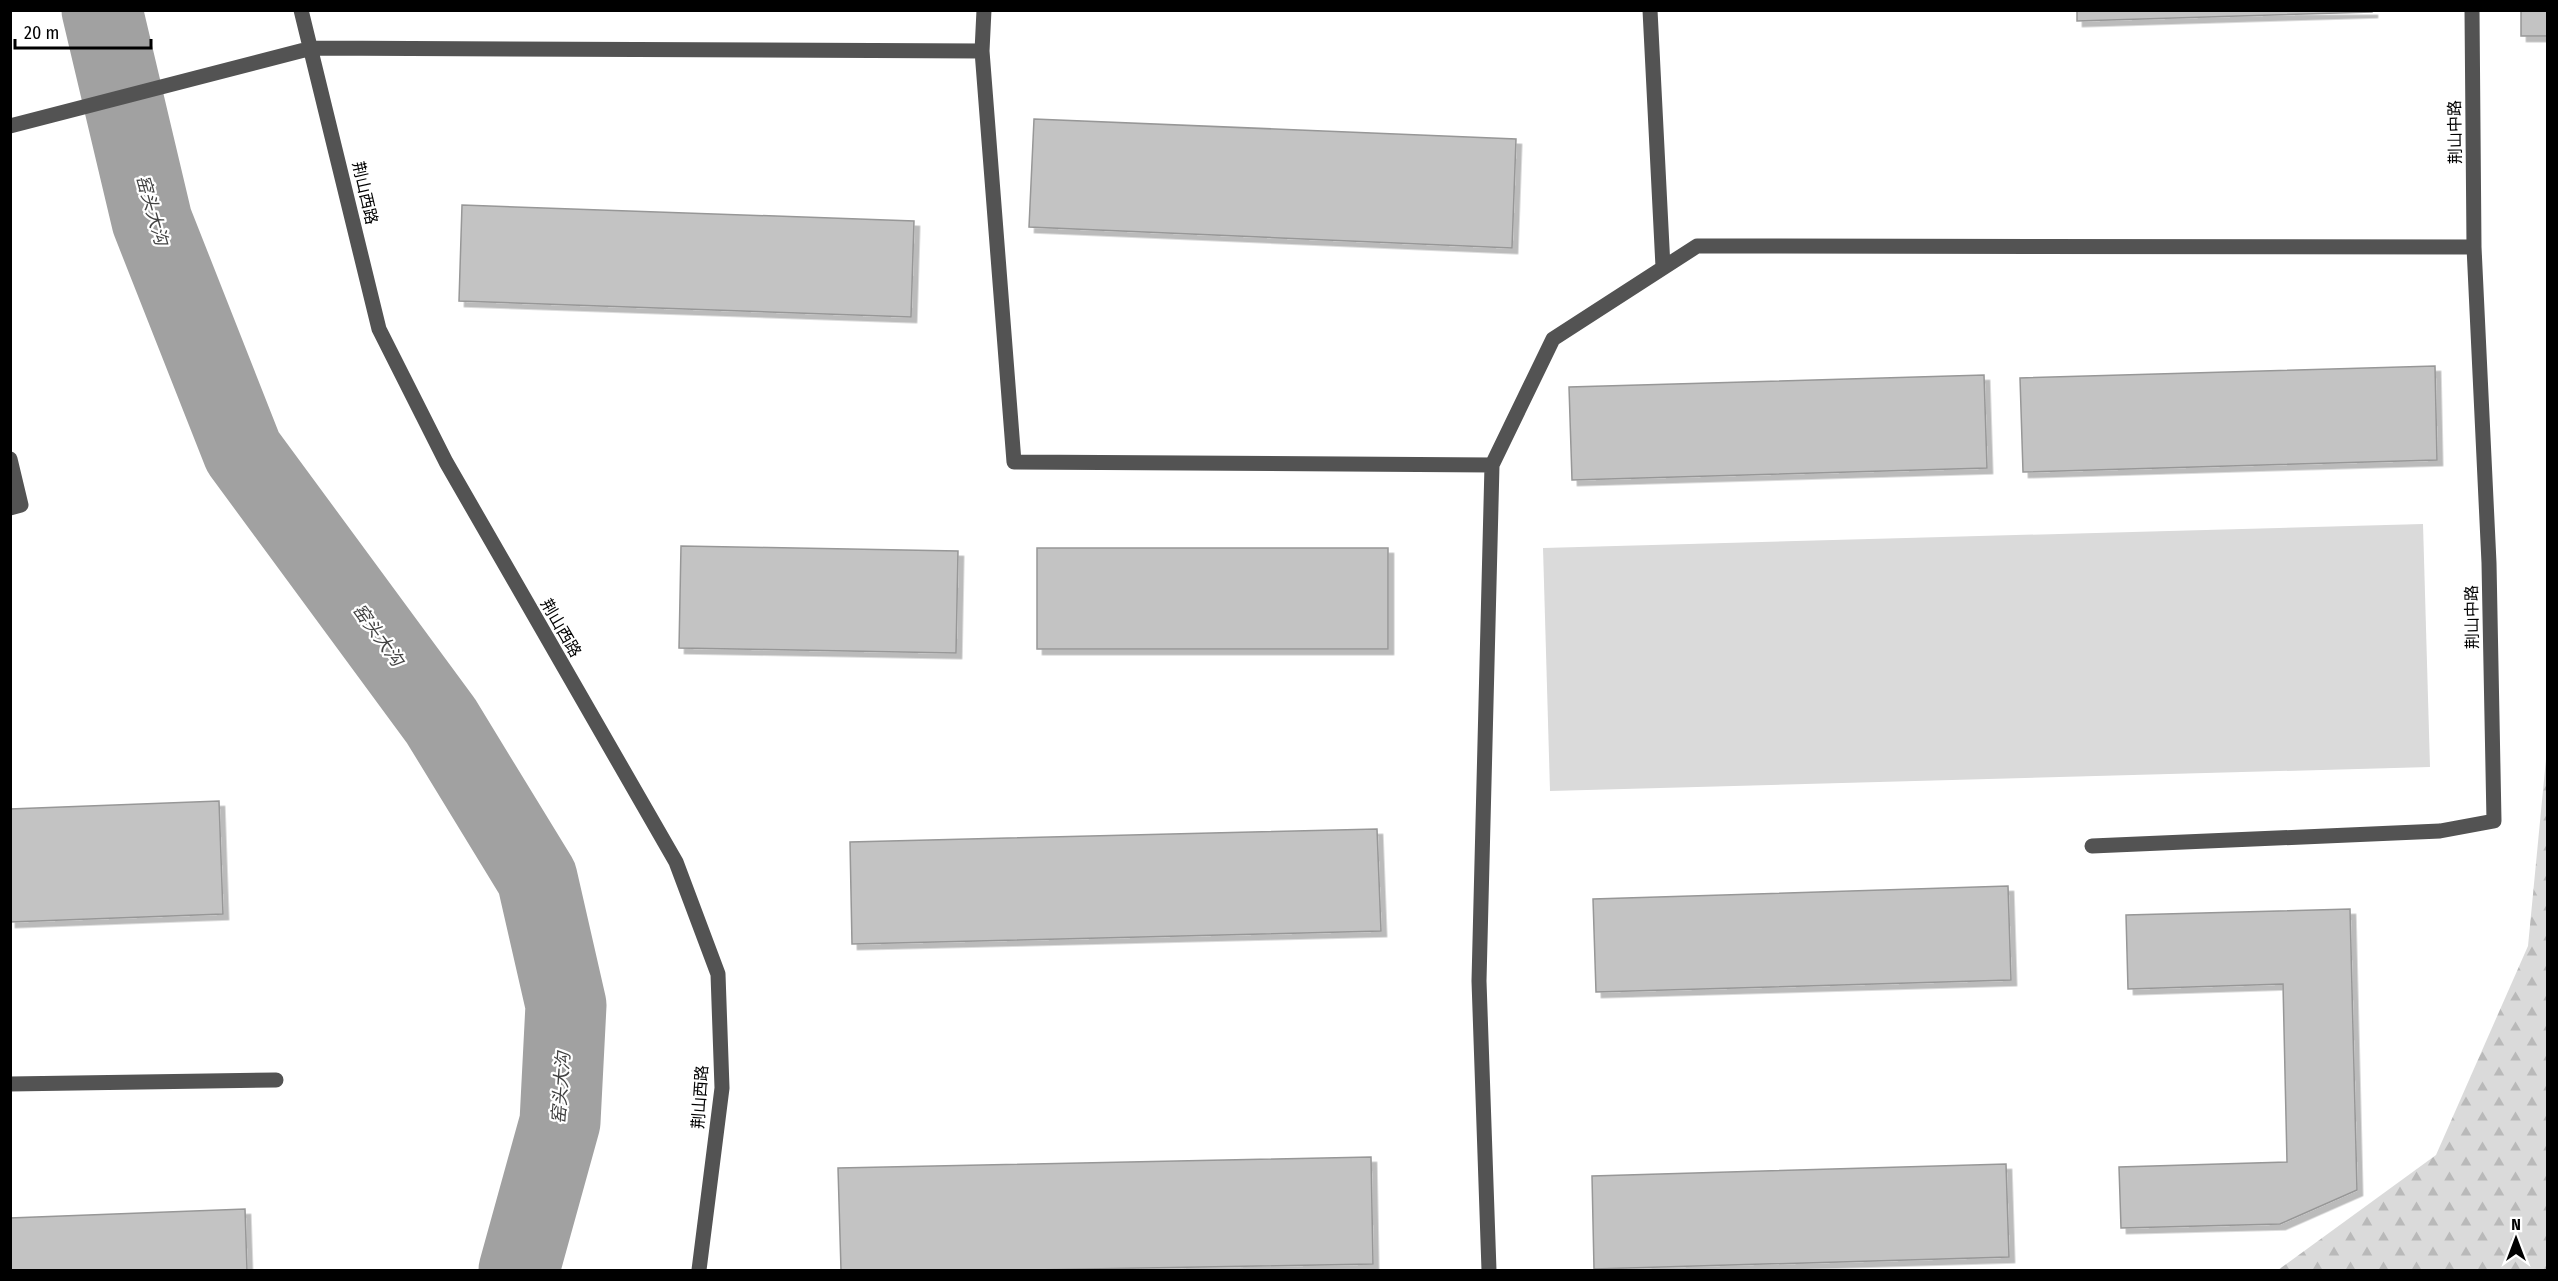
<svg xmlns="http://www.w3.org/2000/svg" width="2558" height="1281" font-family="'Fira Sans Condensed','Noto Sans SC',sans-serif">
<style>
.grass{fill:#dadada}
.forest{fill:url(#forest-firs)}
.lines{fill:none;stroke-linecap:round;stroke-linejoin:round}
.river{stroke:#a1a1a1;stroke-width:81}
.building{fill:#c3c3c3;stroke:#979797;stroke-width:1.5;filter:url(#shadow)}
.minor{stroke:#535353;stroke-width:15}
.labels{text-anchor:middle;dominant-baseline:central;stroke-width:4.5;stroke-linejoin:round;paint-order:stroke}
.street-label{font-size:16px;fill:#000;stroke:#fff}
.water-label{font-size:18px;font-style:italic;fill:#424242;stroke:#fff}
</style>
<defs>
<pattern id="forest-firs" width="22" height="20" patternUnits="userSpaceOnUse" patternTransform="scale(1.5)"><rect width="22" height="20" fill="#dadada"/><path d="M5 1l3.5 6h-7zM16 11l3.5 6h-7z" fill="#b9b9b9"/></pattern>
<filter id="shadow"><feDropShadow dx="5.5" dy="5.5" stdDeviation="0" flood-color="#0004"/></filter>
</defs>
<rect width="100%" height="100%" fill="#fff"/>
<!-- grass -->
<path class="grass" d="M2423 524 2430 767 1550 791 1543 548Z"/>
<!-- forest -->
<path class="forest" d="M2547 749V1270H2278L2436 1155 2528 946Z"/>
<g class="lines">
<!-- river -->
<path class="river" d="M102 10 152 221 243 452 441 721 537 878 566 1005 560 1122 519 1270"/>
</g>
<!-- building -->
<path class="building" d="M2077 10H2372V12L2077 21Z
M2521 10H2548V36H2521Z
M1034 119 1516 139 1512 248 1029 227Z
M462 205 914 221 911 317 459 301Z
M2435 366 2437 460 2023 472 2020 378Z
M1984 375 1987 468 1572 480 1569 387Z
M681 546 958 551 956 653 679 648Z
M1037 548H1388V649H1037Z
M219 801 223 914 10 922V809Z
M1377 829 1381 931 852 944 850 842Z
M2008 886 2011 980 1596 992 1593 899Z
M2350 909 2357 1190 2280 1224 2121 1228 2119 1167 2287 1162 2283 984 2128 989 2126 915Z
M1371 1157 1373 1264 1030 1270H841L838 1168Z
M2006 1164 2009 1257 1594 1269 1592 1176Z
M245 1209 247 1270H10V1218Z"/>
<g class="lines">
<!-- minor -->
<path class="minor" d="M301 10 379 329 446 462 676 862 718 974 722 1088 699 1270
M1650 10 1663 267
M982 51 1014 462 1492 465 1553 339 1697 246 2474 247
M10 126 312 48 982 51 984 10
M10 459 21 505 10 508
M2092 846 2440 831 2494 821 2489 563 2474 247 2472 10
M10 1084 276 1080
M1489 1270 1479 981 1492 465"/>
</g>
<g class="labels">
<!-- street labels -->
<g class="street-label">
<text transform="translate(2455 132) rotate(-91)">荆山中路</text>
<text transform="translate(365 193) rotate(77)">荆山西路</text>
<text transform="translate(2472 617) rotate(-91)">荆山中路</text>
<text transform="translate(561 628) rotate(60)">荆山西路</text>
<text transform="translate(700 1097) rotate(-86)">荆山西路</text>
</g>
<!-- water labels -->
<g class="water-label">
<text transform="translate(152 210) rotate(74)">窑头大沟</text>
<text transform="translate(378 635) rotate(54)">窑头大沟</text>
<text transform="translate(561 1088) rotate(-86)">窑头大沟</text>
</g>
</g>
<!-- border -->
<rect width="2558" height="1281" fill="none" stroke="#000000" stroke-width="24"/>
<!-- north arrow -->
<g transform="translate(2516 1239)" stroke="#ffffff" stroke-width="4.5" paint-order="stroke">
<path d="M0-4.5L10 22L0 15L-10 22Z" fill="#000000"/>
<text y="-9" font-size="16" font-weight="bold" text-anchor="middle" fill="#000000">N</text>
</g>
<!-- scale -->
<path d="M15 39v9h136v-9" fill="none" stroke="#000000" stroke-width="3"/>
<text x="24" y="39" font-size="18" fill="#000000" stroke="#ffffff" stroke-width="4.5" paint-order="stroke">20 m</text>
</svg>
